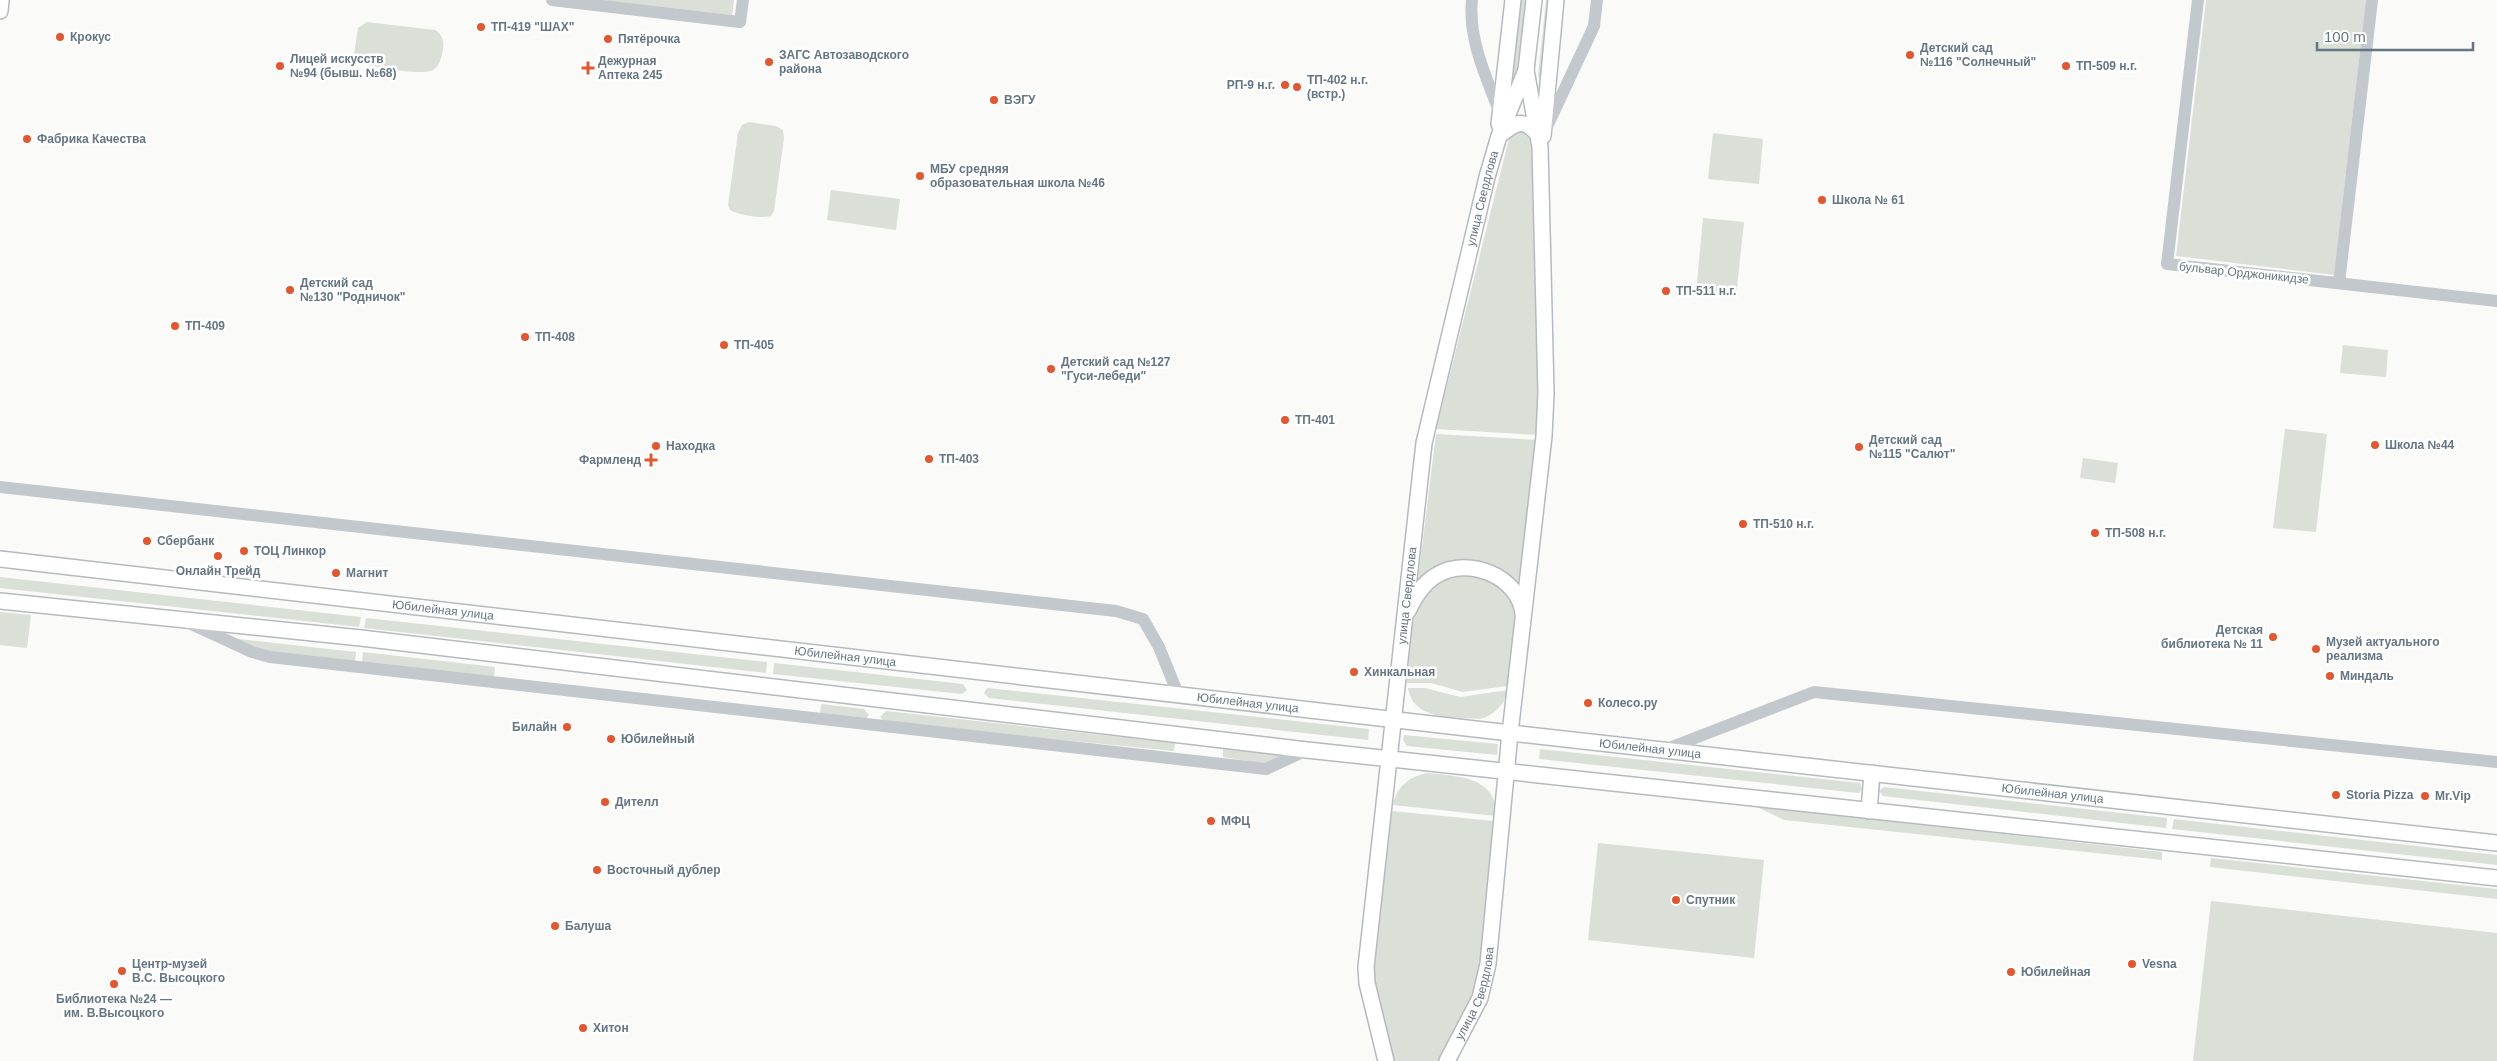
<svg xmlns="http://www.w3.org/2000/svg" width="2497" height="1061" font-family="Arial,sans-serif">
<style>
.green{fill:#dadfd7}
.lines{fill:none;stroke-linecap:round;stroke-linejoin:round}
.major-casing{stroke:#b5babe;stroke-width:18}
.minor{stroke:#c3c8cc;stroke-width:12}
.major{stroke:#fff;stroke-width:15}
.poi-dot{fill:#e4572e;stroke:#fff;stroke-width:2}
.labels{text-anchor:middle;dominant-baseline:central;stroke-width:5;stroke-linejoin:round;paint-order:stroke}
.poi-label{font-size:12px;font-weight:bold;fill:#657683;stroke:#fff;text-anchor:start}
.street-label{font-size:12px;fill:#657683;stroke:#fff}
</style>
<rect width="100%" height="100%" fill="#fafaf8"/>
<!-- green -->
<path class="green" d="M600 0H734L732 15Z
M1519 0H1526L1517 73 1515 76 1512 74Z
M1546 0H1553L1541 80 1538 76Z
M2206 0H2366L2334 275 2176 256Z
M367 22 435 30C443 35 444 42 443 50 441 58 440 66 433 70 423 76 373 67 360 63L354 55 358 28Z
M749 122 776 126 783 130 784 138 774 211 771 216C759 219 740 215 730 210L728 205 738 133 742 125Z
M1517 127 1534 137 1539 435 1436 429 1510 135Z
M1713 133 1763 139 1759 184 1708 179Z
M831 190 900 199 896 230 827 220Z
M1703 218 1744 222 1736 297 1696 293Z
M2343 345 2388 350 2386 377 2340 373Z
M2285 429 2327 434 2316 532 2273 528Z
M1436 434 1538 440 1523 593C1515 586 1507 575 1498 569 1472 552 1441 562 1418 579Z
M2083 458 2118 463 2115 483 2080 478Z
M1464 575 1489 580 1498 585 1508 595 1519 615 1514 682 1507 686 1463 692 1431 683H1407C1412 636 1405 584 1464 575Z
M0 577 361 617 359 627 0 588Z
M0 612 31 615 27 648 0 645Z
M366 618 767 662 766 673 364 628Z
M230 638 356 652 355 662 271 652Z
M363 652 495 667 494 677 362 663Z
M774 663 963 684 967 690 962 694 773 674Z
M987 688 1369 729 1368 740 989 698 984 693Z
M1408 688H1425L1460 697 1509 690C1505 703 1494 716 1480 719 1455 717 1413 721 1408 688Z
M821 704 864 709 869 715 866 719 820 715Z
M886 711 1175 743 1174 751 885 722 880 717Z
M1404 735 1498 744 1497 755 1407 746 1403 740Z
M1223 749 1278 754 1280 757 1265 764 1223 757Z
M1540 749 1860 783 1862 789 1859 793 1539 759Z
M1427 773C1455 776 1498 776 1496 816L1393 805C1397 786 1409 777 1427 773Z
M1884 787 2167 818 2166 828 1883 796 1879 791Z
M1755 806 2162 852V860L1784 820Z
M1392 811 1494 821 1479 972 1472 995 1438 1061H1394L1375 987 1374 966Z
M2174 819 2497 855V865L2172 829Z
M1598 843 1764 860 1754 958 1588 940Z
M2211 858 2497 889V899L2210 867Z
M2211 901 2497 933V1061H2193Z"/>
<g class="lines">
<defs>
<g id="major">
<path d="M0 11 1 0"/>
<path d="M1499 124 1513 0"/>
<path d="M1500 135C1516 122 1524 117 1539 136"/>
<path d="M1543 136 1556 0"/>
<path id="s1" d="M0 559 1510 733 2497 843"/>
<path d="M0 601 361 638 1307 750 2497 878"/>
<path d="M1408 611C1415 596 1423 583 1437 575 1468 556 1519 576 1523 614"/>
<path d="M1869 811 1872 773"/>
<path id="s2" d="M1386 1061 1367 983 1366 967 1424 443 1487 177 1499 136 1526 70 1534 0"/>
<path id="s3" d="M1447 1061 1480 998 1488 964 1510 733 1544 436 1546 393 1540 147 1526 70"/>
</g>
</defs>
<!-- major casing -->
<use href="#major" class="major-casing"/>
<!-- minor -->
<path class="minor" d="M552 0 740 22 743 0
M1472 0C1468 39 1486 77 1500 113
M2198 0 2167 264 2497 301
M1545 131 1594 26 1597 0
M2339 283 2372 0
M0 487 1116 611 1143 619 1159 647 1178 694
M187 622 252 652 270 657 1266 769 1307 750
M1664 750 1814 692 2497 762"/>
<!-- major -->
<use href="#major" class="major"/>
</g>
<!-- markers -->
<g class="poi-dot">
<circle cx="481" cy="27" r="5"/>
<circle cx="60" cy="37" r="5"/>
<circle cx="608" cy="39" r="5"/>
<circle cx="1910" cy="55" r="5"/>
<circle cx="769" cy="62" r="5"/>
<circle cx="280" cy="66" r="5"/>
<circle cx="2066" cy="66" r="5"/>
<path d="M585.5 60.5h5v5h5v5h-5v5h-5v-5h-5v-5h5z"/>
<circle cx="1285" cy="85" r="5"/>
<circle cx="1297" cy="87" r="5"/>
<circle cx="994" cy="100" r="5"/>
<circle cx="27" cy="139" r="5"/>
<circle cx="920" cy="176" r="5"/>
<circle cx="1822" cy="200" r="5"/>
<circle cx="290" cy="290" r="5"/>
<circle cx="1666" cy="291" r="5"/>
<circle cx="175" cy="326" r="5"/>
<circle cx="525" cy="337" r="5"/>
<circle cx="724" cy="345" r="5"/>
<circle cx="1051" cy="369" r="5"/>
<circle cx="1285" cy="420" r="5"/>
<circle cx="2375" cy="445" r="5"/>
<circle cx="656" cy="446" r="5"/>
<circle cx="1859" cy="447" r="5"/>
<circle cx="929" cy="459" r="5"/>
<path d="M648.5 452.5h5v5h5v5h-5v5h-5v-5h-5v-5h5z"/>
<circle cx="1743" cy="524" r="5"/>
<circle cx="2095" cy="533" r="5"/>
<circle cx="147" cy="541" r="5"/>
<circle cx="244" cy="551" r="5"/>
<circle cx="218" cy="556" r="5"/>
<circle cx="336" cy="573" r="5"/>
<circle cx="2273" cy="637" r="5"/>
<circle cx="2316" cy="649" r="5"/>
<circle cx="1354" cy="672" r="5"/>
<circle cx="2330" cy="676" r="5"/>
<circle cx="1588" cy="703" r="5"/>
<circle cx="567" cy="727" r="5"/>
<circle cx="611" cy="739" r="5"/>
<circle cx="2336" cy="795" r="5"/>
<circle cx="2425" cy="796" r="5"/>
<circle cx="605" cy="802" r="5"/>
<circle cx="1211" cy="821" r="5"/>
<circle cx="597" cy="870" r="5"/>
<circle cx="1676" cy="900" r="5"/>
<circle cx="555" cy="926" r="5"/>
<circle cx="2132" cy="964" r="5"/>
<circle cx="122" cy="971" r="5"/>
<circle cx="2011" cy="972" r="5"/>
<circle cx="114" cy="984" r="5"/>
<circle cx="583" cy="1028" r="5"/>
</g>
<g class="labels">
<!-- poi labels -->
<g class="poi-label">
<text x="491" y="27">ТП-419 "ШАХ"</text>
<text x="70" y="37">Крокус</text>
<text x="618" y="39">Пятёрочка</text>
<text x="1920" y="48">Детский сад<tspan x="1920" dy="14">№116 "Солнечный"</tspan></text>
<text x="779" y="55">ЗАГС Автозаводского<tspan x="779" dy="14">района</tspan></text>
<text x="290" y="59">Лицей искусств<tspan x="290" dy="14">№94 (бывш. №68)</tspan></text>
<text x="598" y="61">Дежурная<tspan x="598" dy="14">Аптека 245</tspan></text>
<text x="2076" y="66">ТП-509 н.г.</text>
<text x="1307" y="80">ТП-402 н.г.<tspan x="1307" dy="14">(встр.)</tspan></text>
<text x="1275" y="85" text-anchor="end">РП-9 н.г.</text>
<text x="1004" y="100">ВЭГУ</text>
<text x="37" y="139">Фабрика Качества</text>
<text x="930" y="169">МБУ средняя<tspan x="930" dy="14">образовательная школа №46</tspan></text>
<text x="1832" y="200">Школа № 61</text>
<text x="300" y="283">Детский сад<tspan x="300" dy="14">№130 "Родничок"</tspan></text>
<text x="1676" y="291">ТП-511 н.г.</text>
<text x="185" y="326">ТП-409</text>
<text x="535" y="337">ТП-408</text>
<text x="734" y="345">ТП-405</text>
<text x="1061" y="362">Детский сад №127<tspan x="1061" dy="14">"Гуси-лебеди"</tspan></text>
<text x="1295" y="420">ТП-401</text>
<text x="1869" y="440">Детский сад<tspan x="1869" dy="14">№115 "Салют"</tspan></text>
<text x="2385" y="445">Школа №44</text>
<text x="666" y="446">Находка</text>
<text x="939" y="459">ТП-403</text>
<text x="641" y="460" text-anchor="end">Фармленд</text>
<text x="1753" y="524">ТП-510 н.г.</text>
<text x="2105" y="533">ТП-508 н.г.</text>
<text x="157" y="541">Сбербанк</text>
<text x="254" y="551">ТОЦ Линкор</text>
<text x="218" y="571" text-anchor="middle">Онлайн Трейд</text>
<text x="346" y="573">Магнит</text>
<text x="2263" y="630" text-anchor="end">Детская<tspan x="2263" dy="14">библиотека № 11</tspan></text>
<text x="2326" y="642">Музей актуального<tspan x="2326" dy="14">реализма</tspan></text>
<text x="1364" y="672">Хинкальная</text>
<text x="2340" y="676">Миндаль</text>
<text x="1598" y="703">Колесо.ру</text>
<text x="557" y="727" text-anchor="end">Билайн</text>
<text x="621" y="739">Юбилейный</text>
<text x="2346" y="795">Storia Pizza</text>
<text x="2435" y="796">Mr.Vip</text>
<text x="615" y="802">Дителл</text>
<text x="1221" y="821">МФЦ</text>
<text x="607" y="870">Восточный дублер</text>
<text x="1686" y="900">Спутник</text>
<text x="565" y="926">Балуша</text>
<text x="132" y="964">Центр-музей<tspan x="132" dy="14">В.С. Высоцкого</tspan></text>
<text x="2142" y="964">Vesna</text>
<text x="2021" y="972">Юбилейная</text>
<text x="114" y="999" text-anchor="middle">Библиотека №24 —<tspan x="114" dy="14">им. В.Высоцкого</tspan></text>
<text x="593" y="1028">Хитон</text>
</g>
<!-- street labels -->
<g class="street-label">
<text stroke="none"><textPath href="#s2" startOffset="875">улица Свердлова</textPath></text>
<text transform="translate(2244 273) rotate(6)">бульвар Орджоникидзе</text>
<text stroke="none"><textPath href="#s2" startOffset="470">улица Свердлова</textPath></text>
<text stroke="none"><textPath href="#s1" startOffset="446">Юбилейная улица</textPath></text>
<text stroke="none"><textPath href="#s1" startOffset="851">Юбилейная улица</textPath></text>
<text stroke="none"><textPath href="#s1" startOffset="1256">Юбилейная улица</textPath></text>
<text stroke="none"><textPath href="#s1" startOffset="1661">Юбилейная улица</textPath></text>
<text stroke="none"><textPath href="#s1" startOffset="2066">Юбилейная улица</textPath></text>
<text stroke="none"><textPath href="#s3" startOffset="74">улица Свердлова</textPath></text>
</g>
</g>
<!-- scale -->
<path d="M2317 42v8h156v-8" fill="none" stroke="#657683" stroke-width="2.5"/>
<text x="2324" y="42" font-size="15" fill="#657683" stroke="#ffffff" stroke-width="4" paint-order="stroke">100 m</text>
</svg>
